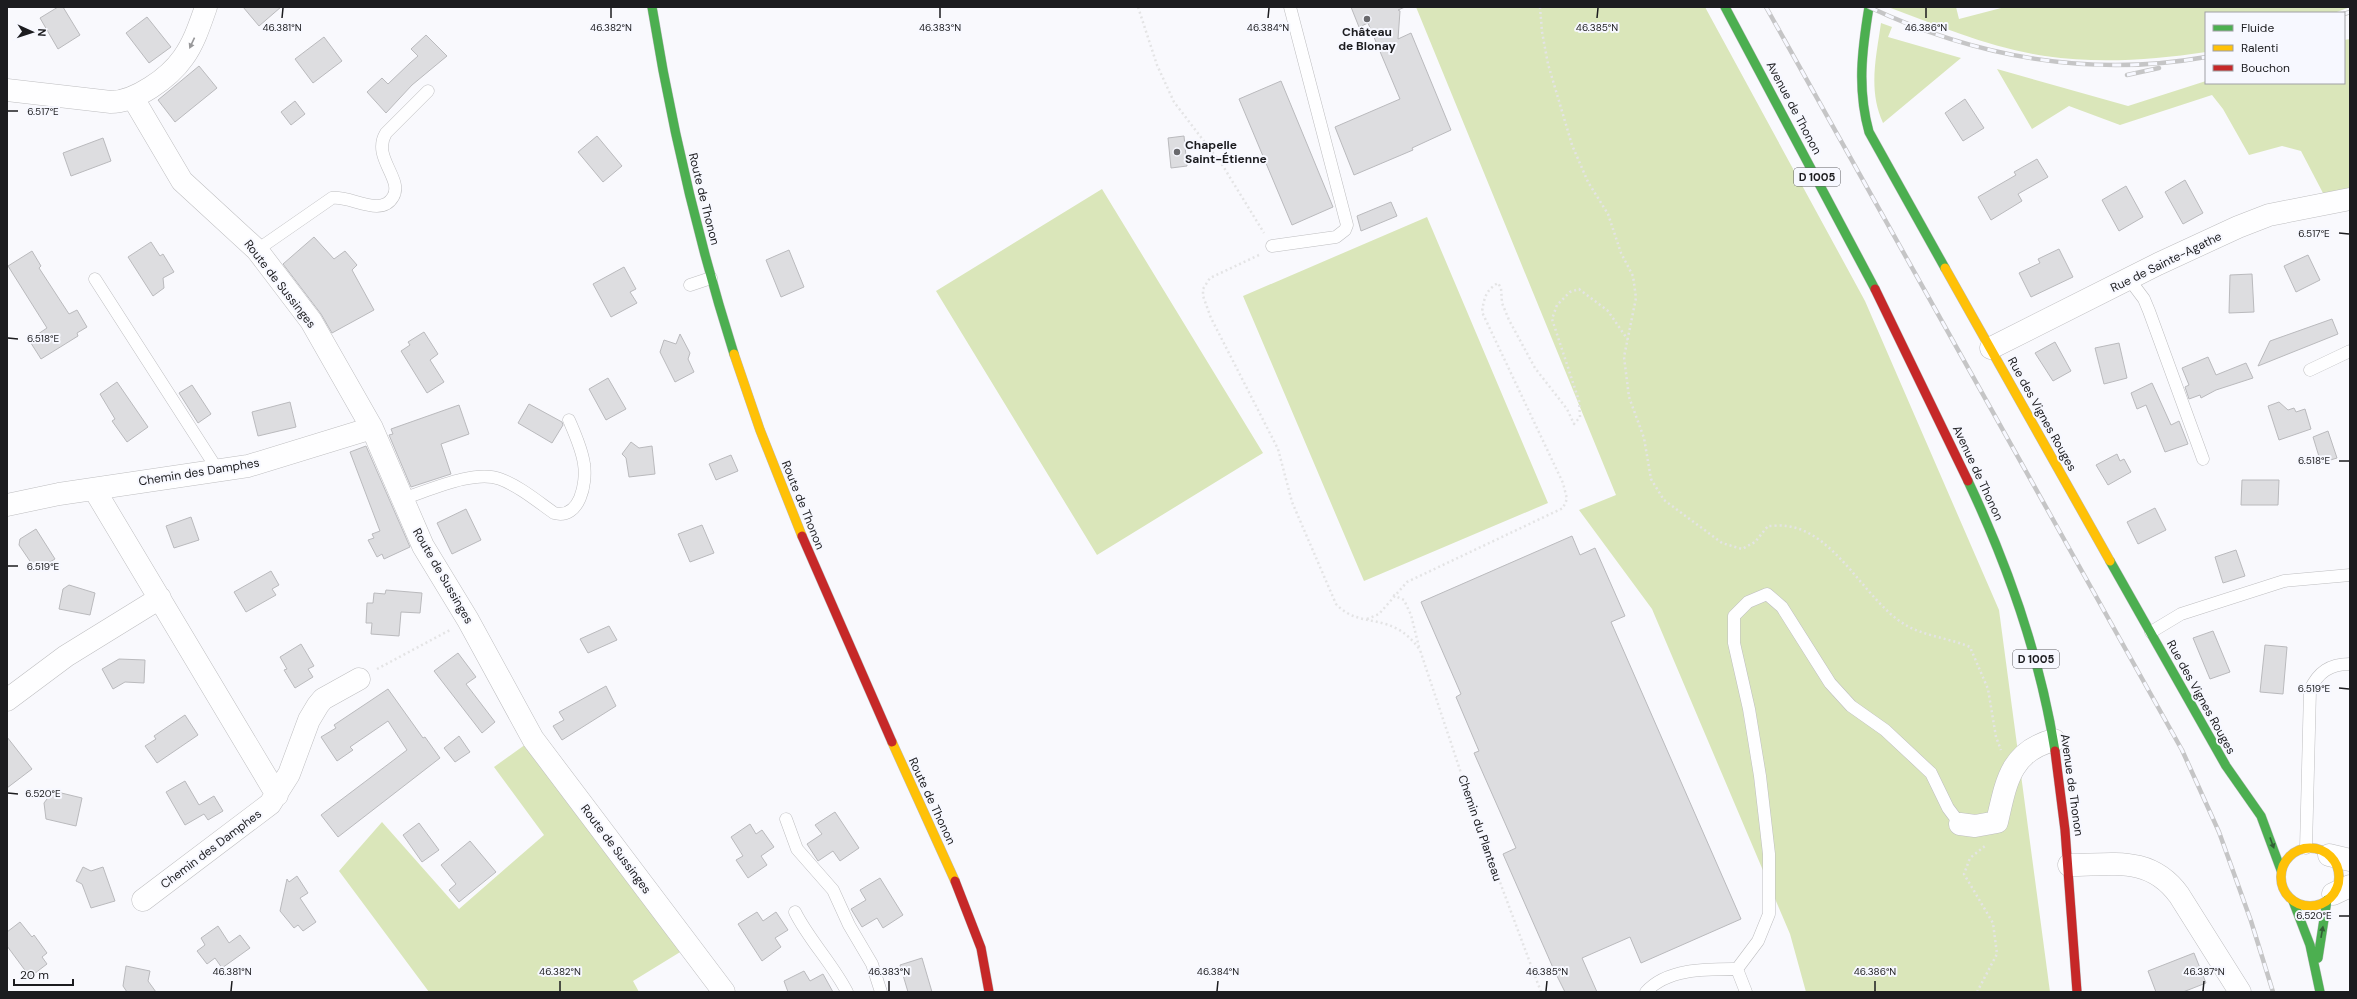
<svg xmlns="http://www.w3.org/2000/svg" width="2357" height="999" font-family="'DM Sans',sans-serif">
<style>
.green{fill:#dae6ba}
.building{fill:#dddde0;stroke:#bababd}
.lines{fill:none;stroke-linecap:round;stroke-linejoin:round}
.lane-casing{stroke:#bebec0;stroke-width:13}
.street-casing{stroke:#bebec0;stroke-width:23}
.fast-casing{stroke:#bebec0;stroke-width:10}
.slow-casing{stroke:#bebec0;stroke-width:10}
.jam-casing{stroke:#bebec0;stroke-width:10}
.path{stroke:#e4e4e5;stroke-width:2.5;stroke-dasharray:2 3;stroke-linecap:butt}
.lane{stroke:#fefeff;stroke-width:12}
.street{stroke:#fefeff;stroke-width:22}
.fast{stroke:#4caf50;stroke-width:9}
.slow{stroke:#ffc107;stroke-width:9}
.jam{stroke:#c62828;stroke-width:9}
.rail-casing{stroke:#c5c5c6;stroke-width:4.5}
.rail{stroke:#f7f8ff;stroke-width:3;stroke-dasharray:9;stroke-linecap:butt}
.oneway{fill:#98989a}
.oneway2{fill:#325e35}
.ticks{fill:none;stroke:#1c1c1f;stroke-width:1.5}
.poi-dot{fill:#69696d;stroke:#f7f8ff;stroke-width:1.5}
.labels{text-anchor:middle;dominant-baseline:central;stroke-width:4;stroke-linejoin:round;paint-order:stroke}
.shield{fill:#f7f8ff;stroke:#5e5e62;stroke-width:1}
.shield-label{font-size:11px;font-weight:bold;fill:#1c1c1f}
.poi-label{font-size:12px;font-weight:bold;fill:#1c1c1f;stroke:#f7f8ff}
.street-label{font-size:12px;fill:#1c1c1f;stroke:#f7f8ff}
.ticks-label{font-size:10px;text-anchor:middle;fill:#1c1c1f;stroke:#f7f8ff;stroke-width:4;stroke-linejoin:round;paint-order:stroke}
</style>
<rect width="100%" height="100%" fill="#f9f9fd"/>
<!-- green -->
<path class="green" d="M1416 7H1705L1865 301 1999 610 2050 992H1806L1790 934 1652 609 1579 510 1616 495Z
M1888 7H1956L1959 19 2005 7H2350L2334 13H2206V52C2152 60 2099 64 2045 56 1991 48 1939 26 1888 7Z
M1881 23 1892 27 1888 37 1961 58 1883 123C1868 90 1876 58 1881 23Z
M2350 39V189L2324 195 2301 151 2282 146 2249 155 2223 109 2212 95 2120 125 2069 106 2032 129 1997 69 2128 106 2206 81 2344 83V40Z
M1102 189 1263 453 1097 555 936 291Z
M1427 217 1548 503 1364 581 1243 296Z
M533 739 690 946 633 981 639 992H429L339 871 382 822 459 909 544 835 494 767Z"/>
<!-- building -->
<path class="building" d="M58 7H63L80 35 58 49 40 18Z
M243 7H281L259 26Z
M1351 7H1405L1398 10 1400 11 1398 39 1411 33 1451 130 1412 148 1413 150 1354 175 1335 127 1400 99 1368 23 1359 27Z
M147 17 171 47 149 63 126 33Z
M426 35 447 56 412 85 386 113 367 92 382 78 388 84 410 63 418 56 411 49Z
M324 37 342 61 313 83 295 59Z
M199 66 217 88 175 122 158 100Z
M1281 81 1333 207 1292 225 1239 99Z
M1965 99 1984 128 1963 141 1945 113Z
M295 101 305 114 291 125 281 112Z
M597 136 622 166 603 182 578 152Z
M1184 136 1187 166 1171 168 1168 138Z
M103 138 111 161 71 176 63 153Z
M2037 159 2048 177 2018 194 2022 201 1991 220 1978 197 2016 175 2014 172Z
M2185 180 2203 213 2183 224 2165 192Z
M2126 186 2143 217 2119 231 2102 200Z
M1391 202 1397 216 1361 231 1357 216Z
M314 237 334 259 345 251 357 265 352 270 374 310 332 333 321 314 283 264Z
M151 242 160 256 163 254 174 272 163 278 164 288 153 296 128 257Z
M2059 249 2073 277 2031 297 2019 273 2040 263 2038 259Z
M789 250 804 287 781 297 766 260Z
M32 251 41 266 39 268 69 314 77 310 87 327 77 333 78 336 41 359 29 340 47 328 8 266Z
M2308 255 2320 280 2296 292 2284 266Z
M624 267 636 289 630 292 637 303 611 317 593 284Z
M2252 274 2254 312 2229 313 2230 275Z
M2332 319 2338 334 2258 366 2270 341Z
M424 332 438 354 430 360 444 382 427 393 401 351 410 345 408 342Z
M680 334 690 353 688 359 694 372 675 382 660 352 664 340 676 344Z
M2055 342 2071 371 2053 381 2035 353Z
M2119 343 2127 378 2104 384 2095 348Z
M2208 357 2216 375 2246 363 2253 378 2216 390 2201 398 2200 395 2189 399 2185 387 2189 385 2182 368Z
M608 378 626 409 606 420 589 389Z
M117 382 148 427 127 442 112 421 115 419 100 394Z
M2152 383 2171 425 2179 421 2188 444 2165 452 2146 405 2137 409 2131 393Z
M192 385 211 414 198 423 179 393Z
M290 402 296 427 258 436 252 412Z
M2279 402 2288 410 2294 408 2296 412 2305 409 2311 429 2279 440 2268 406Z
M529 404 562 422 563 425 552 443 518 423Z
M459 405 469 434 441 444 451 474 411 487 389 435 393 434 391 429Z
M2328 431 2337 458 2321 463 2313 437Z
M631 442 639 448 652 446 655 474 629 477 626 458 622 454Z
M366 446 410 547 384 559 382 554 377 557 368 540 374 538 372 534 380 531 350 452Z
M2117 454 2120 461 2124 459 2131 472 2108 485 2096 465Z
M731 455 738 471 716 480 709 464Z
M2242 480H2279L2278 505H2241Z
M2155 508 2166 530 2138 544 2127 522Z
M466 509 481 540 452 554 437 523Z
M191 517 199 540 174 548 166 526Z
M702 525 714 553 690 562 678 534Z
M36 529 55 559 36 570 19 545 20 539Z
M1572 536 1580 555 1595 548 1625 616 1611 622 1741 919 1641 963 1630 937 1582 958 1597 992H1565L1554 970 1503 854 1516 848 1474 753 1479 751 1456 697 1461 694 1421 602Z
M2236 550 2245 576 2223 583 2215 557Z
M271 571 279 585 272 589 276 595 246 612 234 592Z
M69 585 95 593 90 615 59 609 63 589Z
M386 590 422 593 420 613 401 612 399 636 371 634 372 623H366L367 603H373L374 593 385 594Z
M609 626 617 640 588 653 580 639Z
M2213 631 2230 672 2210 679 2193 638Z
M301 644 314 666 308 669 313 677 295 688 284 670 287 669 280 657Z
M2265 645 2287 647 2283 694 2260 692Z
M458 653 476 677 466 684 495 722 482 733 434 671Z
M119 659 145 660 144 683 125 682 113 689 102 669Z
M606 686 616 706 562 740 553 726 564 720 559 712Z
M388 689 423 738 425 737 440 758 338 837 321 815 407 750 388 721 350 747 353 750 337 761 321 737 336 728 334 725Z
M185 715 198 735 157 763 145 746 156 739 154 736Z
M459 736 470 752 455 762 444 748Z
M7 737 32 769 7 788Z
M185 781 199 805 214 796 223 811 208 820 204 814 185 825 166 792Z
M53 791 82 798 76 826 46 819 44 803Z
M835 812 859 848 840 861 833 851 818 861 807 844 822 834 815 825Z
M419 823 439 850 422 862 403 835Z
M750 824 756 834 762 830 774 847 761 856 767 865 748 878 736 860 743 856 731 837Z
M470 841 496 872 459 902 449 890 456 884 441 865Z
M83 867 91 871 103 867 115 901 91 908 82 884 76 881Z
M297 876 308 893 300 898 316 922 303 931 298 925 294 928 280 911 287 879 289 882Z
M880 878 903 915 883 928 877 918 862 927 851 909 866 900 860 890Z
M757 912 763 921 776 912 788 930 775 938 781 947 762 961 738 924Z
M20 922 32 937 34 935 47 953 42 957 47 964 30 977 7 946V932Z
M218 926 229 943 240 935 250 948 222 968 215 958 207 964 197 951 205 945 201 938Z
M2194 953 2206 983 2183 992H2156L2148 971Z
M922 958 932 992H908L900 965Z
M126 966 150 971 148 981 156 992H127L123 986Z
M804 971 810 981 823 974 833 992H788L784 981Z"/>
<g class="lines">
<defs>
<path id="lane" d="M1272 246 1336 237 1345 230 1347 225 1290 7
M257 250 332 198C350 195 381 218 393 197 404 179 371 157 386 133L428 91
M95 279 219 472
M2129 279 2144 299 2149 311 2203 459
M690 285 711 278
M2310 370 2350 351
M402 499C428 491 474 469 500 479 519 486 537 501 554 513 580 520 587 483 584 464 582 449 575 434 569 420
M2151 632 2181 614 2284 581 2350 575
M786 819 797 849 833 890 849 925 872 964 881 992
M2306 848 2310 690C2318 672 2330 664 2350 664
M795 912C809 940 832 963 847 992
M1737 969 1746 992
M1646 992C1667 968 1708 969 1737 969L1758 941 1769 914V854L1760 776 1749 709 1734 643V616L1748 602 1767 594 1782 607 1830 683 1851 706 1885 730 1931 773 1948 808 1960 824"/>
<path id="street" d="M7 90 111 102C135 102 169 78 183 58 194 43 200 24 206 7
M133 98 182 181 257 250 311 321 372 428 423 546 468 620 533 739 724 992
M1991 348 2158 264 2238 227 2269 215 2350 199
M94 489 277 795
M7 505 59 494 248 466 372 428
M7 700 66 656 160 598
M1960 824 1975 826 1997 822C2006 783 2010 751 2054 740
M2329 855 2350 860
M2069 865C2112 865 2150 855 2179 895L2240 992
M2333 894 2350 886
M143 900 270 804 289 774 309 720 318 705 323 699 359 679"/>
<path id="fast" d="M652 7C671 125 698 240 734 354
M1725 7 1875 289
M1869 7C1862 50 1857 89 1869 132L1945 268
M1968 481C2009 568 2040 656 2055 751
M2110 561 2226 766 2261 816 2281 870
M2293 901 2310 945 2320 992
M2318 958 2327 900"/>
<path id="slow" d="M1945 268 2110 561
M734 354 760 430 802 536
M892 742 955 881
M2281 877a29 29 0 1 1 58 0a29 29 0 1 1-58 0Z"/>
<path id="jam" d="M1875 289 1968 481
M802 536 892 742
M2055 751 2065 830 2077 992
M955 881 981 948 989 992"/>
</defs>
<!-- lane casing -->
<use href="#lane" class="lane-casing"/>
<!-- street casing -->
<use href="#street" class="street-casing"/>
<!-- fast casing -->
<use href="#fast" class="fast-casing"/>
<!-- slow casing -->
<use href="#slow" class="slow-casing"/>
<!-- jam casing -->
<use href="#jam" class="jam-casing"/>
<!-- path -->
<path class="path" d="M1138 7 1157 65 1174 102 1223 166 1264 233
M1540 7 1542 32 1548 64 1572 145 1588 182 1608 214 1621 253 1633 276 1636 298 1624 357 1629 397 1644 438 1651 479 1664 500 1722 543 1742 549 1755 542 1768 526C1773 526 1780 525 1786 526 1835 531 1865 600 1904 624 1923 636 1949 638 1970 647L1988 689 1996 737 2001 750
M1259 255 1210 278 1203 289V296L1211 318 1278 449 1292 502 1336 604C1361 631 1391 609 1420 650L1476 818 1541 992
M1393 595 1404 600 1411 615 1419 647
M1367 619 1379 614 1407 582 1563 508 1567 499 1563 483 1482 312C1484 298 1486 290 1498 283L1501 288 1502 303 1509 320 1535 368 1567 409 1574 424 1580 417 1579 401 1552 319 1557 305 1570 292 1579 289 1608 311 1628 340
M377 669 450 630
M1977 992 1997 954 1993 923 1964 874 1970 858 1985 846"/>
<!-- lane -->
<use href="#lane" class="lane"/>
<!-- street -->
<use href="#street" class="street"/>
<!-- fast -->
<use href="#fast" class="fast"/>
<!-- slow -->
<use href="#slow" class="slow"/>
<!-- jam -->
<use href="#jam" class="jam"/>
<defs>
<path id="rail" d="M1766 7 2182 750 2219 832 2251 921 2273 992
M1869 7C1975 57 2090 78 2206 57
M2344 14 2350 12
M2127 75 2159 68"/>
</defs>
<!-- rail casing -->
<use href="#rail" class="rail-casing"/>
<!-- rail -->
<use href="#rail" class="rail"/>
</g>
<!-- one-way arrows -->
<defs><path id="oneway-solid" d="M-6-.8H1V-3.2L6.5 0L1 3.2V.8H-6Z"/></defs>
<use class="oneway" href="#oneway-solid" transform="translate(192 43) rotate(115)"/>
<g class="oneway2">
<use href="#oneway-solid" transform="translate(2272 843) rotate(70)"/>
<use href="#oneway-solid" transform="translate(2322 932) rotate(-80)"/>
</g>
<!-- ticks -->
<path class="ticks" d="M282 18 283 8M611 18V8M940 18V8M1268 18 1269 8M1597 18 1598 8M1926 18V8M8 111H18M2339 233 2349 234M8 338 18 339M2339 461H2349M8 566H18M2339 688 2349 689M8 793 18 794M2339 916H2349M231 991 232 981M560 991V981M889 991V981M1217 991 1218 981M1546 991 1547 981M1875 991V981M2203 991 2204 981"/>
<!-- markers -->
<g class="poi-dot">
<circle cx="1367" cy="19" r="4"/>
<circle cx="1177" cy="152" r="4"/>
</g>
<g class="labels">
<!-- shield labels -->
<g class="shield">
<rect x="1794" y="168" width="46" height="18" rx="3"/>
<rect x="2013" y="650" width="46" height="18" rx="3"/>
</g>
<g class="shield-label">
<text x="1817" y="177">D 1005</text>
<text x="2036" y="659">D 1005</text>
</g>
<!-- poi labels -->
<g class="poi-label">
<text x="1367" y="32">Château<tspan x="1367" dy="14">de Blonay</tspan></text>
<text x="1185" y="145" text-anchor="start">Chapelle<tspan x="1185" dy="14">Saint-Étienne</tspan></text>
</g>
<!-- street labels -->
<g class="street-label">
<text transform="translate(1794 108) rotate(62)">Avenue de Thonon</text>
<text transform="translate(704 199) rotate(76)">Route de Thonon</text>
<text transform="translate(2166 262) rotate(-26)">Rue de Sainte-Agathe</text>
<text transform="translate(280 284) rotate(52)">Route de Sussinges</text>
<text transform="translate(2042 414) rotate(61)">Rue des Vignes Rouges</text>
<text transform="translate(199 472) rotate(-9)">Chemin des Damphes</text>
<text transform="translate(1978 473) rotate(65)">Avenue de Thonon</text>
<text transform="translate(803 505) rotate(68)">Route de Thonon</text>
<text transform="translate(443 576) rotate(60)">Route de Sussinges</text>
<text transform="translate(2201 697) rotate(61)">Rue des Vignes Rouges</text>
<text transform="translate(2072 785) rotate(82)">Avenue de Thonon</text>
<text transform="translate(932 801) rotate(65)">Route de Thonon</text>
<text transform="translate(1480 828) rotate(71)">Chemin du Planteau</text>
<text transform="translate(211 849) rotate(-37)">Chemin des Damphes</text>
<text transform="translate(616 849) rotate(53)">Route de Sussinges</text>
</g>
</g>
<g class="ticks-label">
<text x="282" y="31">46.381°N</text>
<text x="611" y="31">46.382°N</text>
<text x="940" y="31">46.383°N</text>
<text x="1268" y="31">46.384°N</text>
<text x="1597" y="31">46.385°N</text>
<text x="1926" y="31">46.386°N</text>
<text x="43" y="115">6.517°E</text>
<text x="2314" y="237">6.517°E</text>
<text x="43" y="342">6.518°E</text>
<text x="2314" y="464">6.518°E</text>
<text x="43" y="570">6.519°E</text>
<text x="2314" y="692">6.519°E</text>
<text x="43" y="797">6.520°E</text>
<text x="2314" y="919">6.520°E</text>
<text x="232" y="975">46.381°N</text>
<text x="560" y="975">46.382°N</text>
<text x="889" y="975">46.383°N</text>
<text x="1218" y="975">46.384°N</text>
<text x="1547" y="975">46.385°N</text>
<text x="1875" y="975">46.386°N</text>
<text x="2204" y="975">46.387°N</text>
</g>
<!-- border -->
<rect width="2357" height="999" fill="none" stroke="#1c1c1f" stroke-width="16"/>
<!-- legend -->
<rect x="2205" y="12" width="140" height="72" fill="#f7f8ff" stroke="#9fa0a5"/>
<rect x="2213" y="25" width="20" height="6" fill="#4caf50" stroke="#9fa0a5"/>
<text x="2241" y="32" font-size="12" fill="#1c1c1f">Fluide</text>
<rect x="2213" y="45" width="20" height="6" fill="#ffc107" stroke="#9fa0a5"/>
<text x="2241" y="52" font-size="12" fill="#1c1c1f">Ralenti</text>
<rect x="2213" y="65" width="20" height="6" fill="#c62828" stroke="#9fa0a5"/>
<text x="2241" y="72" font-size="12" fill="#1c1c1f">Bouchon</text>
<!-- north arrow -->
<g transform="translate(32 32) rotate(93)" stroke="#f7f8ff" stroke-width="3" paint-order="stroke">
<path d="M0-3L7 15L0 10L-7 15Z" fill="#1c1c1f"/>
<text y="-6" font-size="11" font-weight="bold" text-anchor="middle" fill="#1c1c1f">N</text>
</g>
<!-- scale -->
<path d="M14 979v6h59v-6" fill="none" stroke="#1c1c1f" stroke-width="2"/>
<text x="20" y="979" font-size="12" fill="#1c1c1f" stroke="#f7f8ff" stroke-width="3" paint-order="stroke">20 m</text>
</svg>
